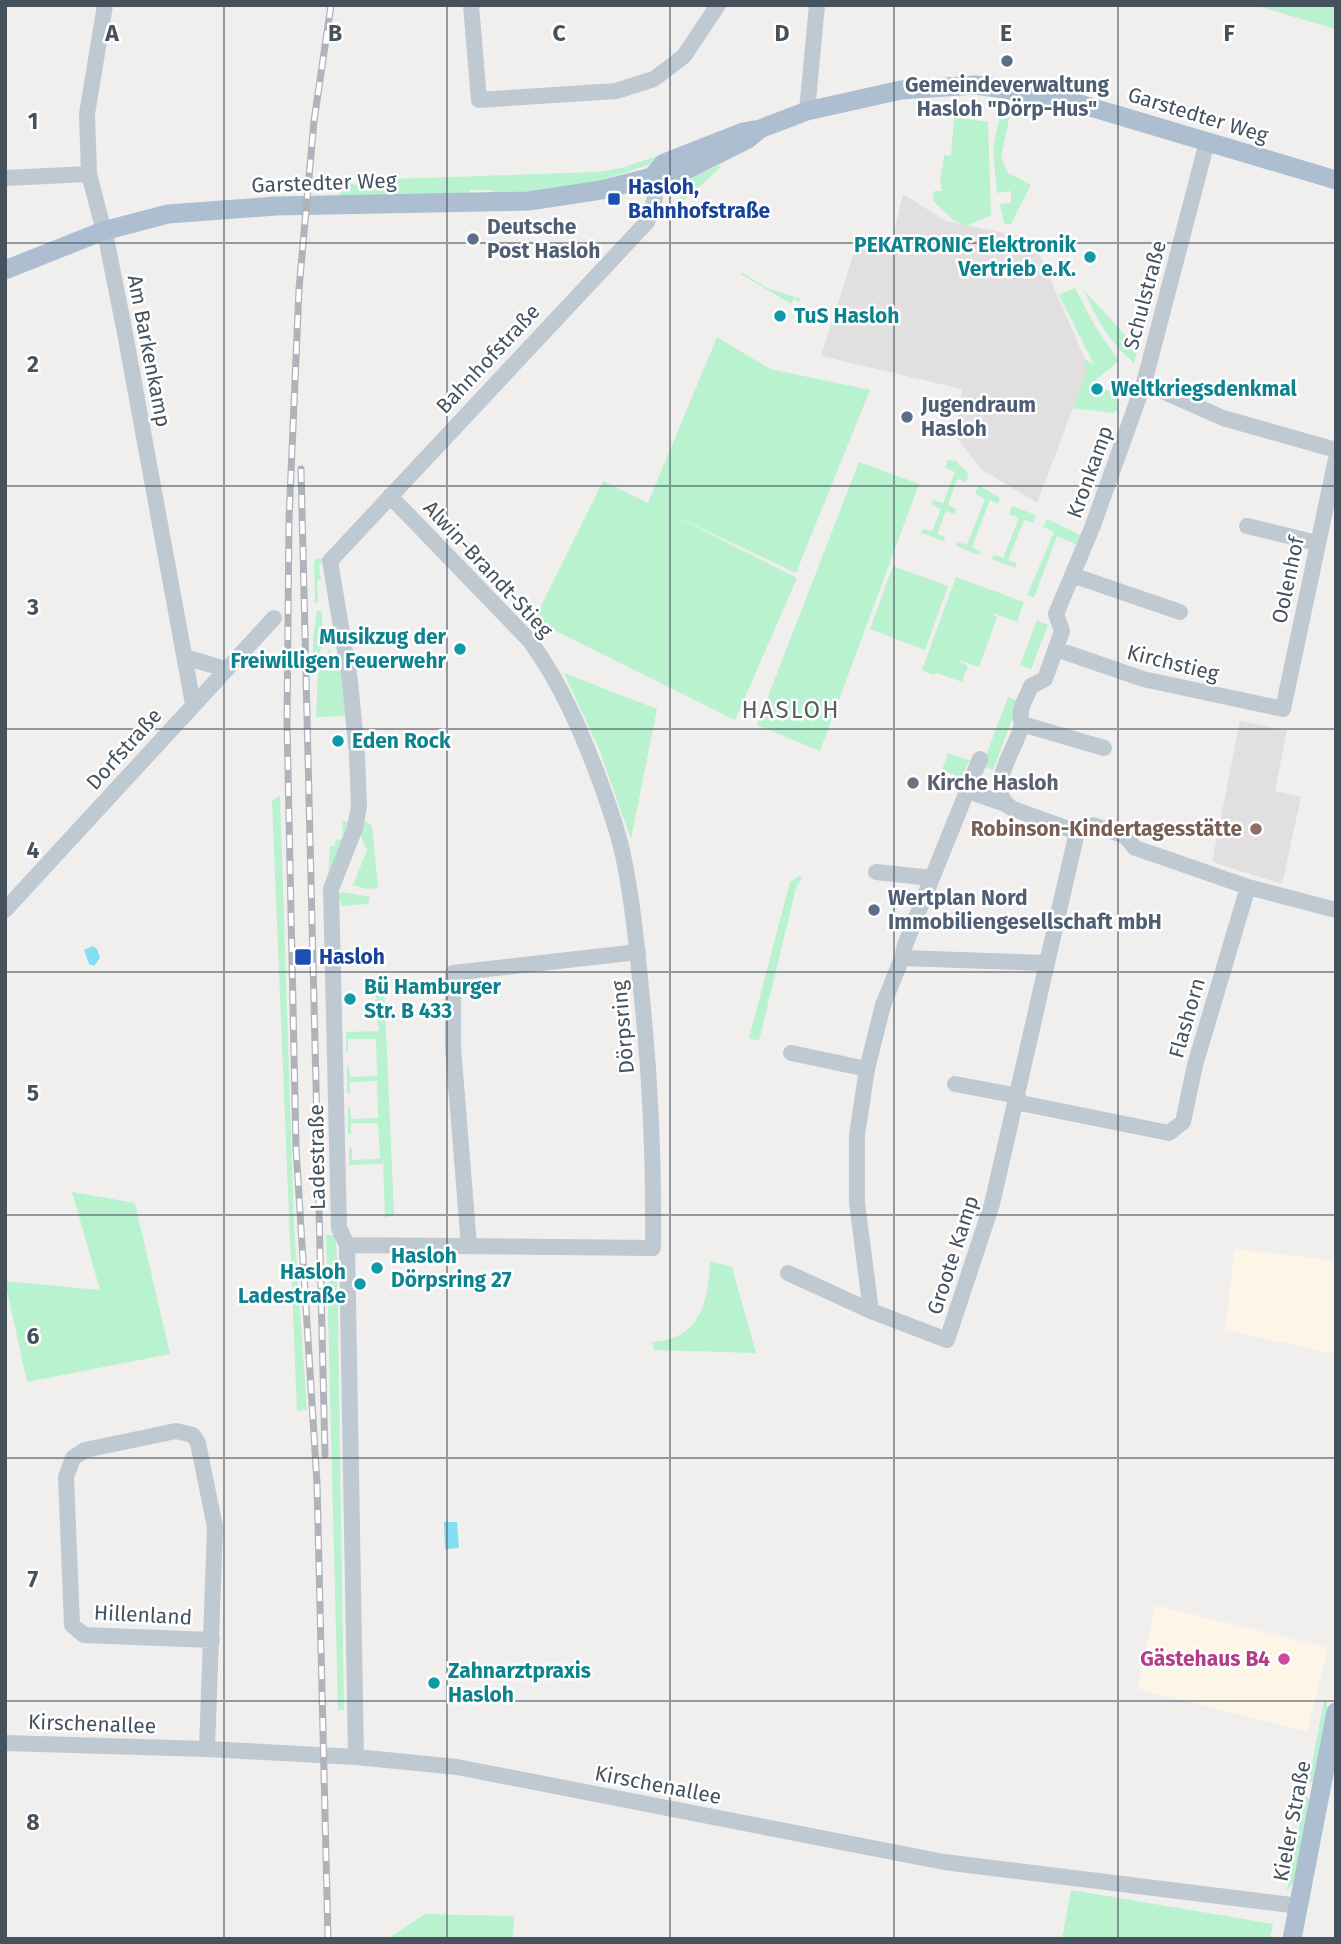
<svg xmlns="http://www.w3.org/2000/svg" width="1341" height="1944" font-family="'Fira Sans',sans-serif">
<style>
.commercial{fill:#fdf6e6}
.education{fill:#e2dfe0}
.green{fill:#b9f2cf}
.water{fill:#83ddf3}
.lines{fill:none;stroke-linecap:round;stroke-linejoin:round}
.minor{stroke:#bec9d2;stroke-width:16}
.major{stroke:#acbed0;stroke-width:19}
.rail-casing{stroke:#b0b4ba;stroke-width:7}
.rail{stroke:#fff;stroke-width:4.5;stroke-dasharray:13;stroke-linecap:butt}
.grid{fill:none;stroke:#45525e;stroke-width:2;stroke-opacity:0.55}
.service-dot{fill:#5c6f8a;stroke:#fff;stroke-width:2.5}
.transit-dot{fill:#1a4fb4;stroke:#fff;stroke-width:2.5}
.culture-dot{fill:#0f9aa8;stroke:#fff;stroke-width:2.5}
.worship-dot{fill:#6b7280;stroke:#fff;stroke-width:2.5}
.education-dot{fill:#8d6e63;stroke:#fff;stroke-width:2.5}
.hotel-dot{fill:#d1479c;stroke:#fff;stroke-width:2.5}
.labels{text-anchor:middle;dominant-baseline:central;stroke-width:5;stroke-linejoin:round;paint-order:stroke}
.service-label{font-size:21px;font-weight:bold;fill:#4e5e75;stroke:#fff;text-anchor:start}
.street-label{font-size:21px;fill:#45525e;stroke:#fff}
.transit-label{font-size:21px;font-weight:bold;fill:#164399;stroke:#fff;text-anchor:start}
.culture-label{font-size:21px;font-weight:bold;fill:#0d838f;stroke:#fff;text-anchor:start}
.worship-label{font-size:21px;font-weight:bold;fill:#5b616d;stroke:#fff;text-anchor:start}
.education-label{font-size:21px;font-weight:bold;fill:#785e54;stroke:#fff;text-anchor:end}
.hotel-label{font-size:21px;font-weight:bold;fill:#b23c85;stroke:#fff;text-anchor:end}
.quarter-label{font-size:24px;letter-spacing:2px;fill:#5b5f64;stroke:#fff}
.grid-label{font-size:23px;text-anchor:middle;font-weight:bold;fill:#45525e;stroke:#fff;stroke-width:5;stroke-linejoin:round;paint-order:stroke}
</style>
<rect width="100%" height="100%" fill="#f1eeee"/>
<!-- commercial -->
<path class="commercial" d="M1235 1249 1336 1261V1354L1225 1330Z
M1155 1605 1328 1648 1307 1731 1138 1689Z"/>
<!-- education -->
<path class="education" d="M903 194 946 221 1033 239 1085 359V376L1037 503 981 469 955 436 962 389 821 356 859 237 892 241Z
M1240 721 1287 730 1275 791 1301 797 1282 884 1212 862Z"/>
<!-- green -->
<path class="green" d="M1254 5H1336V29Z
M1008 99 1013 100 1001 158 1008 173 1031 185 1011 224H1004L1000 204 1011 203V191L997 193 993 150 1002 103Z
M954 117 988 122 991 215 966 226 952 219 933 201 934 191H942L940 182 944 155 951 156Z
M675 150 676 154C616 178 561 195 495 195L492 190H471L466 195 339 197 342 180 355 185 363 180 597 172 621 168Z
M719 165 721 167 683 201 676 193 674 195 670 192 674 186Z
M743 273 767 288 801 299 799 302 794 299 791 304 741 274Z
M1075 288 1095 326 1119 361 1090 385 1097 396 1101 395 1104 389 1115 393 1118 410 1112 413 1073 408 1085 376V359L1094 365 1059 295Z
M1084 290 1138 349 1134 363C1110 343 1095 318 1084 290Z
M717 337 770 369 870 390 796 573 668 513 797 578 735 720 534 620 603 481 648 503Z
M948 460 956 461 969 474 966 482 957 479 948 505 956 509 954 514 946 511 937 534 945 537 944 541 921 533 923 529 932 531 941 509 932 505 933 500 943 503 955 472 945 468Z
M859 462 919 484 820 751 757 725Z
M979 485 1000 498 998 504 990 500 972 547 980 551 979 555 956 546 958 542 967 545 985 499 975 494Z
M1012 506 1036 515 1033 523 1024 520 1008 560 1017 564 1015 568 992 559 994 555 1003 558 1019 518 1009 514Z
M1047 519 1082 536 1078 545 1057 536 1034 598 1027 595 1054 532 1043 527Z
M324 558 319 566 321 579 317 580 318 603H315L314 560Z
M893 566 948 586 925 650 870 629Z
M956 577 1024 602 1017 622 989 612 997 617 979 667 956 659 968 666 962 682 937 673 933 675 922 670Z
M317 610 322 612 323 645 313 667V639Z
M1037 620 1048 625 1031 669 1020 665Z
M330 648 331 654 340 660 351 716 316 717 318 674Z
M564 673 657 709 631 839 599 749Z
M1008 697 1019 701 993 770 982 766Z
M948 753 974 762 973 764 968 763 962 778 942 770Z
M280 795 294 1226 307 1410 297 1411 272 801Z
M343 821H351L328 878 330 846H335L336 840 342 839Z
M365 821 372 826 378 888 367 889 353 885 367 850 359 832Z
M799 876 802 878 796 888 759 1041 749 1038 790 882Z
M341 892 370 897 368 904 341 906V902L338 900V894Z
M380 983 384 984 394 1215 385 1218 383 1158 382 1164 349 1165V1148H352V1160L380 1159 378 1123H351V1134H348V1107H350L351 1119 378 1118 377 1081 350 1082V1093H347V1066L349 1065 350 1077 377 1076 376 1039H348V1051H346V1032L379 1031 375 1006 377 985Z
M72 1192 135 1203 170 1354 27 1382 5 1281 100 1290Z
M326 1235H335L337 1257 344 1710H338Z
M710 1261 732 1267 756 1353 654 1350 652 1342C701 1339 708 1302 710 1261Z
M1324 1701 1327 1702V1710L1314 1780 1308 1784Z
M1305 1795 1310 1800 1294 1882 1287 1890Z
M1071 1890 1273 1924 1270 1939H1062Z
M425 1914 514 1916 513 1939H387Z"/>
<!-- water -->
<path class="water" d="M93 946 97 949 100 958 94 966 89 964 84 950Z
M444 1522H457L459 1548 445 1549Z"/>
<g class="lines">
<!-- minor -->
<path class="minor" d="M105 5 87 114 89 174 107 243 124 328 193 704
M471 5 479 100 616 91 654 79 684 56 718 5
M807 111 817 5
M1207 142 1144 383 1092 528 1056 614 1062 631 1045 679 1031 686C1028 694 1022 703 1021 712 1019 718 1023 722 1021 728 1014 752 983 792 1013 809L1077 832 1093 825 1125 836 1135 848 1159 856 1248 887 1336 910
M5 178 89 174
M1144 383 1223 418 1336 450
M1247 526 1317 543
M1072 575 1180 612
M1056 649 1143 679 1283 709 1336 459
M185 657 225 669
M1022 724 1104 748
M968 791 1005 804
M876 872 932 878
M5 910 274 618
M902 958 1047 963 992 1204 947 1340 871 1311 857 1203V1135L867 1069 883 1005 902 958 905 945 980 759
M1047 963 1077 832
M791 1053 867 1069
M955 1084 1018 1096
M1016 1102 1169 1133 1183 1122 1195 1065 1248 887
M347 1245 653 1248C654 1168 651 1089 643 1009 638 959 634 909 624 860 619 834 610 809 601 784 582 733 562 685 530 641L390 496
M469 1246 453 1047V973L638 952
M788 1273 871 1311
M5 1743 207 1749 356 1757 457 1767 944 1862 1299 1906
M207 1749 215 1527 198 1443 193 1435 176 1431 85 1450 73 1458 66 1477 72 1625 84 1635 212 1640
M356 1757 347 1245 339 1228 331 889 355 828 359 806 357 755 350 681 330 561 647 222 655 198 652 177"/>
<!-- major -->
<path class="major" d="M652 177 664 163 743 132 760 129 807 111 901 90 975 85 1053 96 1336 180
M5 270 103 231 168 214 276 206 529 201 601 190 652 177H665L688 169 748 139 760 129
M1292 1939 1336 1712"/>
<defs>
<path id="rail" d="M301 469 325 1455
M328 1939 317 1483 296 1148 287 723 289 519 299 289 314 121 331 5"/>
</defs>
<!-- rail casing -->
<use href="#rail" class="rail-casing"/>
<!-- rail -->
<use href="#rail" class="rail"/>
</g>
<!-- grid -->
<path class="grid" d="M224 5V1939M447 5V1939M670 5V1939M894 5V1939M1118 5V1939M5 243H1336M5 486H1336M5 729H1336M5 972H1336M5 1215H1336M5 1458H1336M5 1701H1336"/>
<!-- markers -->
<g class="service-dot">
<circle cx="1007" cy="61" r="7"/>
<circle cx="473" cy="239" r="7"/>
<circle cx="907" cy="417" r="7"/>
<circle cx="874" cy="910" r="7"/>
</g>
<g class="transit-dot">
<rect x="607" y="192" width="14" height="14" rx="3.5"/>
<rect x="294" y="948" width="18" height="18" rx="3.5"/>
</g>
<g class="culture-dot">
<circle cx="1090" cy="257" r="7"/>
<circle cx="780" cy="316" r="7"/>
<circle cx="1097" cy="389" r="7"/>
<circle cx="460" cy="649" r="7"/>
<circle cx="338" cy="741" r="7"/>
<circle cx="350" cy="999" r="7"/>
<circle cx="377" cy="1268" r="7"/>
<circle cx="360" cy="1284" r="7"/>
<circle cx="434" cy="1683" r="7"/>
</g>
<circle class="worship-dot" cx="913" cy="783" r="7"/>
<circle class="education-dot" cx="1256" cy="829" r="7"/>
<circle class="hotel-dot" cx="1284" cy="1659" r="7"/>
<g class="labels">
<!-- service labels -->
<g class="service-label">
<text x="1007" y="85" text-anchor="middle">Gemeindeverwaltung<tspan x="1007" dy="24">Hasloh "Dörp-Hus"</tspan></text>
<text x="487" y="227">Deutsche<tspan x="487" dy="24">Post Hasloh</tspan></text>
<text x="921" y="405">Jugendraum<tspan x="921" dy="24">Hasloh</tspan></text>
<text x="888" y="898">Wertplan Nord<tspan x="888" dy="24">Immobiliengesellschaft mbH</tspan></text>
</g>
<!-- street labels -->
<g class="street-label">
<text transform="translate(1198 115) rotate(17)">Garstedter Weg</text>
<text transform="translate(324 183) rotate(-2)">Garstedter Weg</text>
<text transform="translate(1145 295) rotate(-75)">Schulstraße</text>
<text transform="translate(149 351) rotate(79)">Am Barkenkamp</text>
<text transform="translate(488 359) rotate(-47)">Bahnhofstraße</text>
<text transform="translate(1090 472) rotate(-70)">Kronkamp</text>
<text transform="translate(488 569) rotate(47)">Alwin-Brandt-Stieg</text>
<text transform="translate(1288 580) rotate(-78)">Oolenhof</text>
<text transform="translate(1173 663) rotate(14)">Kirchstieg</text>
<text transform="translate(124 749) rotate(-48)">Dorfstraße</text>
<text transform="translate(1187 1018) rotate(-74)">Flashorn</text>
<text transform="translate(623 1027) rotate(-95)">Dörpsring</text>
<text transform="translate(317 1157) rotate(-91)">Ladestraße</text>
<text transform="translate(953 1255) rotate(-72)">Groote Kamp</text>
<text transform="translate(143 1615) rotate(3)">Hillenland</text>
<text transform="translate(92 1724) rotate(2)">Kirschenallee</text>
<text transform="translate(658 1785) rotate(11)">Kirschenallee</text>
<text transform="translate(1292 1821) rotate(-79)">Kieler Straße</text>
</g>
<!-- transit labels -->
<g class="transit-label">
<text x="628" y="187">Hasloh,<tspan x="628" dy="24">Bahnhofstraße</tspan></text>
<text x="319" y="957">Hasloh</text>
</g>
<!-- culture labels -->
<g class="culture-label">
<text x="1076" y="245" text-anchor="end">PEKATRONIC Elektronik<tspan x="1076" dy="24">Vertrieb e.K.</tspan></text>
<text x="794" y="316">TuS Hasloh</text>
<text x="1111" y="389">Weltkriegsdenkmal</text>
<text x="446" y="637" text-anchor="end">Musikzug der<tspan x="446" dy="24">Freiwilligen Feuerwehr</tspan></text>
<text x="352" y="741">Eden Rock</text>
<text x="364" y="987">Bü Hamburger<tspan x="364" dy="24">Str. B 433</tspan></text>
<text x="391" y="1256">Hasloh<tspan x="391" dy="24">Dörpsring 27</tspan></text>
<text x="346" y="1272" text-anchor="end">Hasloh<tspan x="346" dy="24">Ladestraße</tspan></text>
<text x="448" y="1671">Zahnarztpraxis<tspan x="448" dy="24">Hasloh</tspan></text>
</g>
<!-- worship labels -->
<g class="worship-label">
<text x="927" y="783">Kirche Hasloh</text>
</g>
<!-- education labels -->
<g class="education-label">
<text x="1242" y="829">Robinson-Kindertagesstätte</text>
</g>
<!-- hotel labels -->
<g class="hotel-label">
<text x="1270" y="1659">Gästehaus B4</text>
</g>
<!-- quarter labels -->
<g class="quarter-label">
<text x="791" y="710">HASLOH</text>
</g>
</g>
<g class="grid-label">
<text x="112" y="41">A</text>
<text x="335" y="41">B</text>
<text x="559" y="41">C</text>
<text x="782" y="41">D</text>
<text x="1006" y="41">E</text>
<text x="1229" y="41">F</text>
<text x="33" y="129">1</text>
<text x="33" y="372">2</text>
<text x="33" y="615">3</text>
<text x="33" y="858">4</text>
<text x="33" y="1101">5</text>
<text x="33" y="1344">6</text>
<text x="33" y="1587">7</text>
<text x="33" y="1830">8</text>
</g>
<!-- border -->
<rect width="1341" height="1944" fill="none" stroke="#45525e" stroke-width="14"/>
</svg>
